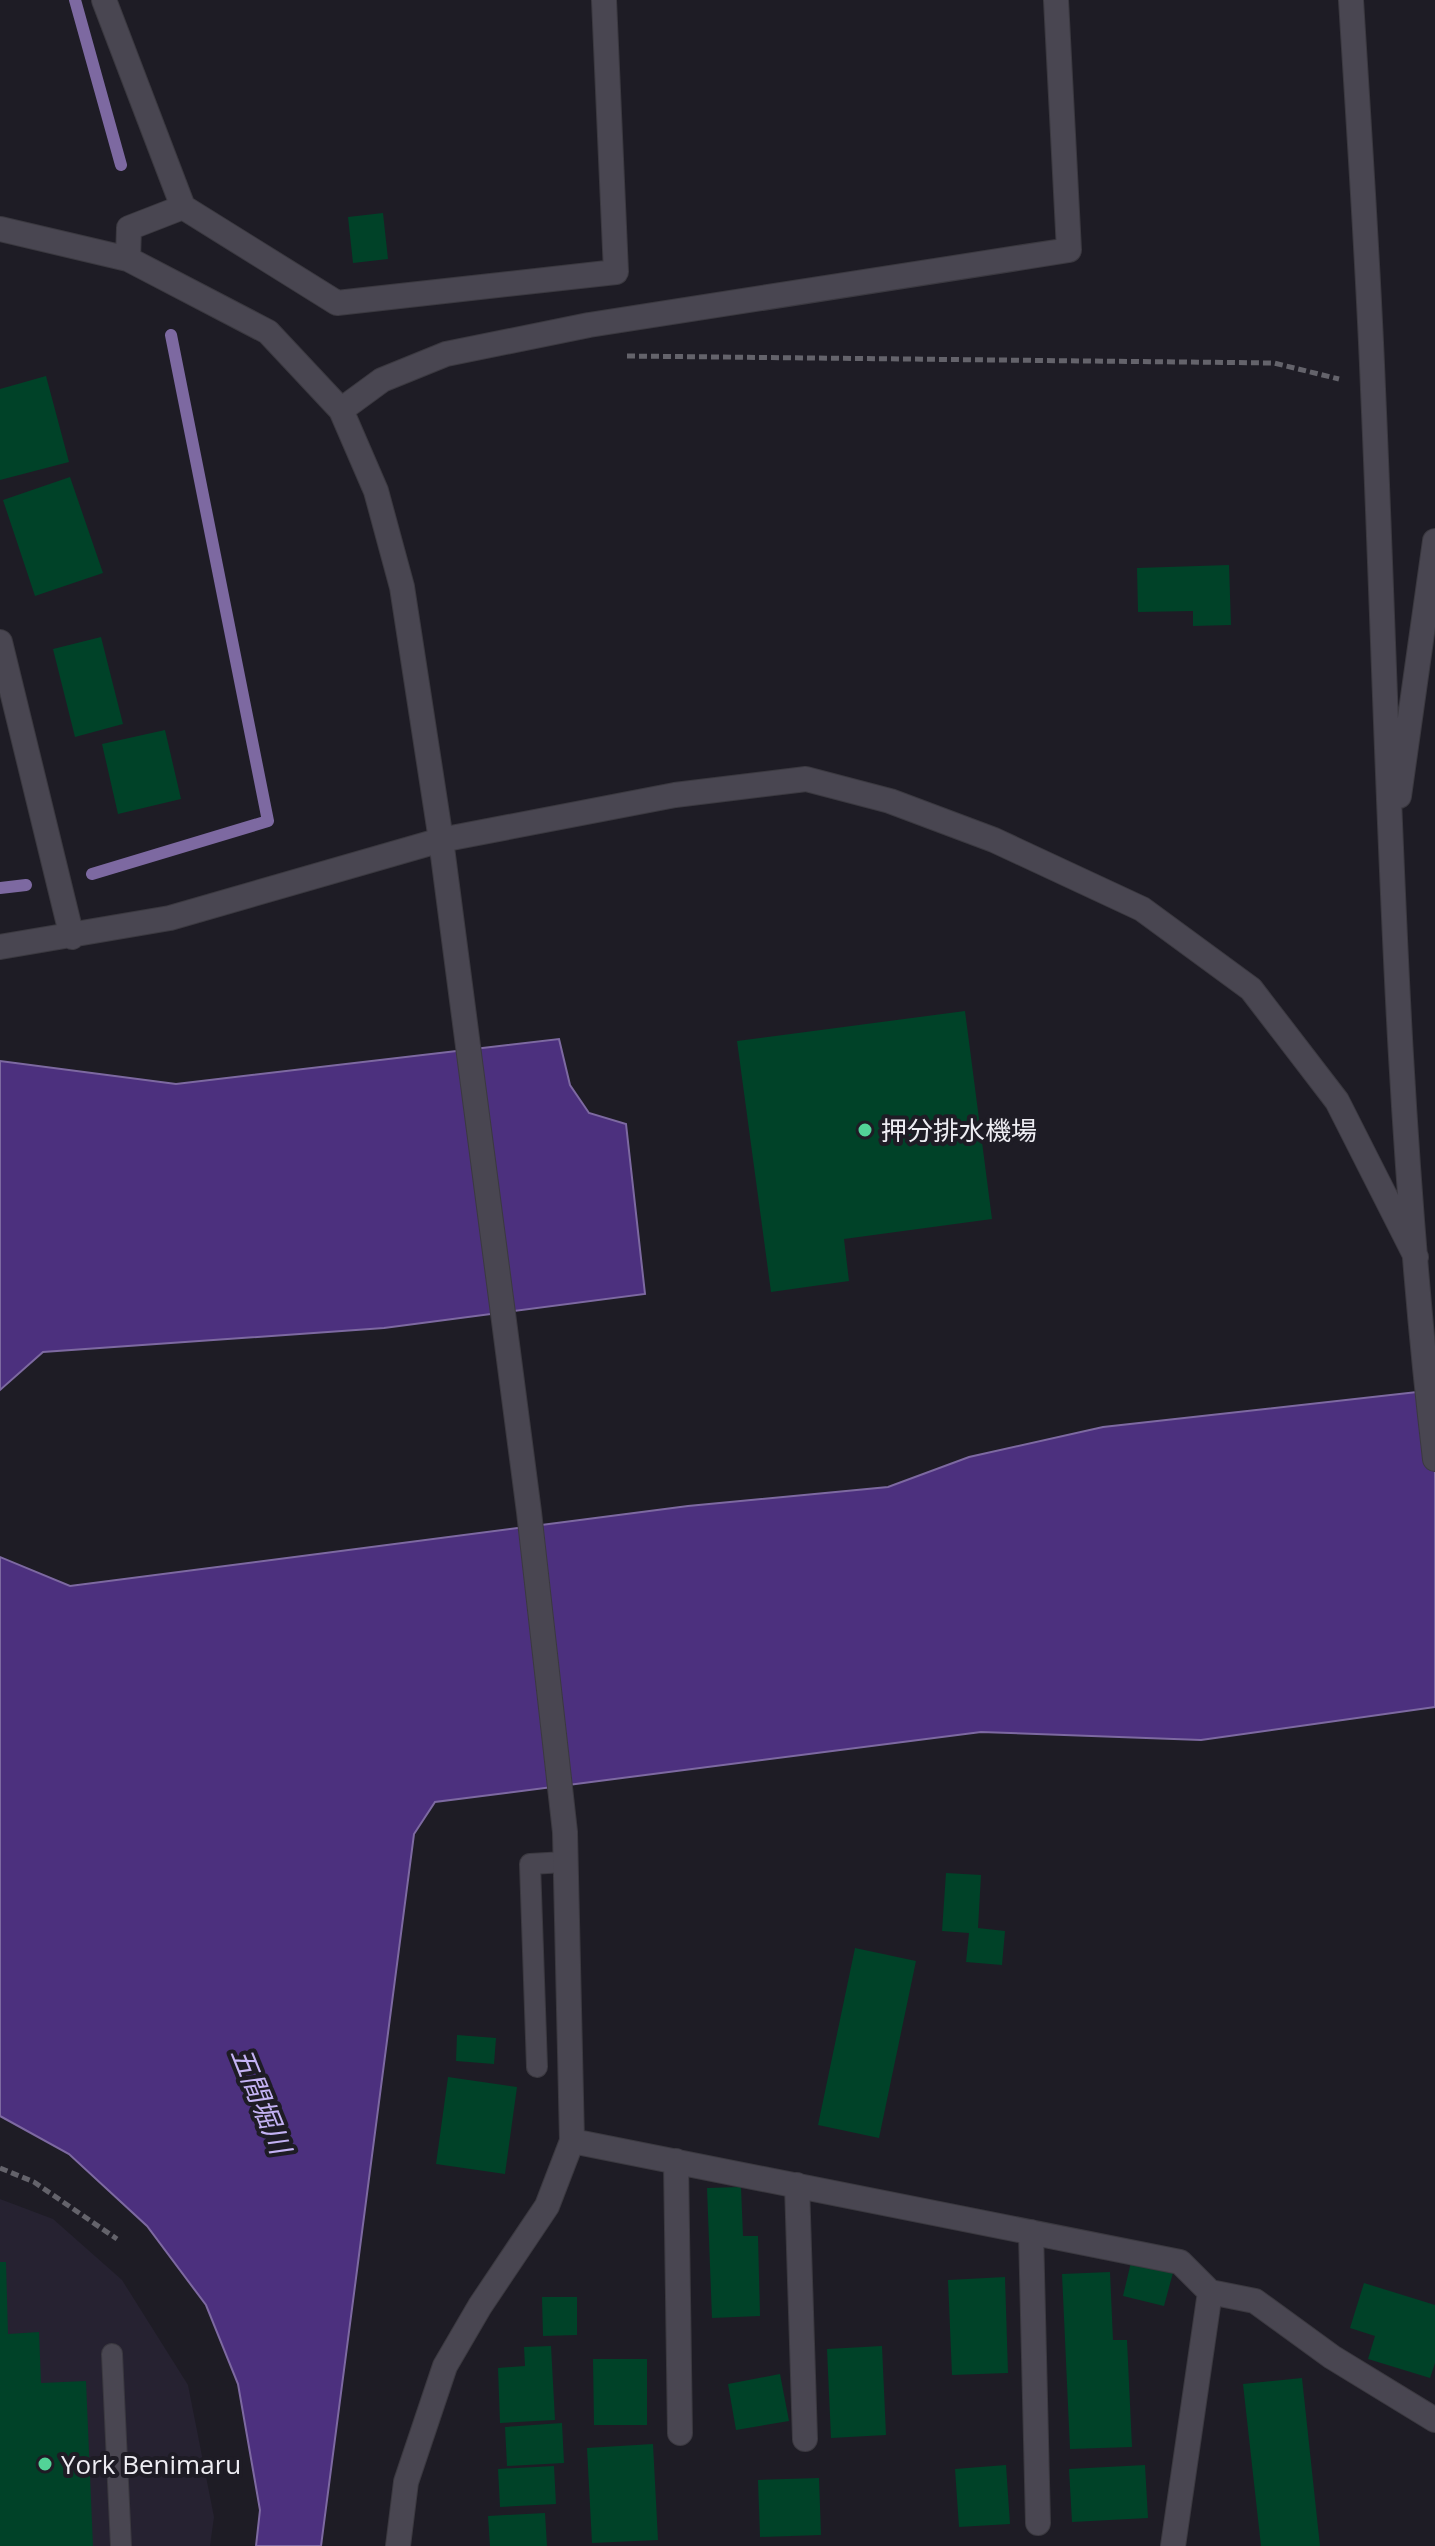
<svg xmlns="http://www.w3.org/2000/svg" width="1435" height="2546" font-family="'Open Sans','Noto Sans JP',sans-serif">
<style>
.built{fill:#262231}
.water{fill:#4c307e;stroke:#7d69a1;stroke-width:2}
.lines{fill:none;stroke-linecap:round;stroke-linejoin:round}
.stream{stroke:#7d69a1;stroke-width:12}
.building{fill:#004228}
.lane-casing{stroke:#3b3940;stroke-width:22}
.street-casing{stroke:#3b3940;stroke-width:26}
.path{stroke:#64636b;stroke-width:5;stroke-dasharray:8 4;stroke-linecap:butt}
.lane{stroke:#494651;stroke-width:20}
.street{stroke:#494651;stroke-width:24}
.poi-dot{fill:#52d397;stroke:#1e1c25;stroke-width:3}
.labels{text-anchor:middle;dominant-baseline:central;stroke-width:8;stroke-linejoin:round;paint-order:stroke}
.poi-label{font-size:26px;fill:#eeedf3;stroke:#1e1c25;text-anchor:start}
.water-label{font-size:28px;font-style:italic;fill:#c4b3f4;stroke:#1e1c25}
</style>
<rect width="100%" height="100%" fill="#1e1c25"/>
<!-- built -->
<path class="built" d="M0 2199 53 2219 122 2280 188 2385 214 2517 210 2546H0Z"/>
<!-- water -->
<path class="water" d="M559 1039 570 1085 589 1113 626 1124 645 1294 384 1328 43 1352 0 1390V1061L176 1084Z
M1435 1390V1707L1201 1740 981 1732 435 1802 414 1834 321 2546H256L260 2510 238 2384 206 2305 147 2226 69 2154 0 2116V1557L70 1586 688 1506 888 1487 969 1457 1103 1427Z"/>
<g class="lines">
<!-- stream -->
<path class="stream" d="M75 0 121 165
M92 874 268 821 171 335
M0 888 26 885"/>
</g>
<!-- building -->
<path class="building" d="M383 213 388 259 353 263 348 217Z
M46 376 69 462 0 480V389Z
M70 477 103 573 35 596 3 500Z
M1229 565 1231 625 1193 626V611L1138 612 1137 568Z
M101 637 123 724 75 737 53 649Z
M165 730 181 799 118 814 102 744Z
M965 1011 992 1219 844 1239 849 1281 771 1292 737 1041Z
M946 1873 981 1875 978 1928 1005 1931 1002 1965 966 1962 969 1933 942 1931Z
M855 1948 916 1961 879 2138 818 2125Z
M457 2035 496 2038 494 2064 456 2061Z
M448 2077 517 2087 505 2174 436 2164Z
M741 2187 743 2236H758L760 2316 712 2318 707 2188Z
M1132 2258 1174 2269 1164 2306 1123 2296Z
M0 2262H6L8 2334 39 2332 41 2383 86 2381 93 2546H0Z
M1110 2272 1113 2340H1127L1132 2447 1070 2449 1062 2274Z
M1005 2277 1008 2373 952 2375 948 2280Z
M1364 2283 1435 2305V2363L1430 2378 1368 2359 1375 2336 1350 2328Z
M542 2297H577V2335L543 2336Z
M551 2346 555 2420 500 2423 498 2368 525 2366 524 2347Z
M882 2346 886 2435 831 2438 827 2349Z
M593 2359H647V2425H594Z
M780 2374 789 2421 736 2430 728 2384Z
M1302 2378 1320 2546H1261L1243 2384Z
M562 2423 564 2463 507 2466 505 2427Z
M653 2444 658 2540 592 2543 587 2448Z
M1006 2465 1010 2524 959 2527 955 2469Z
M1145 2465 1148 2518 1072 2522 1069 2469Z
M554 2466 556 2504 500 2507 498 2469Z
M819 2478 821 2535 760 2537 758 2480Z
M545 2513 547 2546H490L488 2516Z"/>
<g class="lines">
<defs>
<path id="lane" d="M537 2067 530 1864 565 1862
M112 2354 121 2546"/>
<path id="street" d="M104 0 183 207 129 228 128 259
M1351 0C1359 130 1368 259 1373 389 1389 746 1393 1104 1435 1459
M183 207 337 303 616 272 604 0
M0 229 128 259 268 332 341 410 376 491 402 587 441 840 529 1512 565 1832 572 2141 547 2206 480 2306 445 2366 406 2482 398 2546
M341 410 382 380 446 354 589 325 1069 250 1056 0
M0 642 72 937
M1399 796 1435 541
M0 947 170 918 441 840 675 795 806 779 890 801 994 840 1142 909 1251 989 1337 1101 1416 1257
M572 2141 1180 2262 1210 2292 1255 2301 1332 2357 1435 2420
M676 2161 680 2433
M797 2185 805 2439
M1031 2232 1038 2523
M1173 2546 1210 2292"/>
</defs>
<!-- lane casing -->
<use href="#lane" class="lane-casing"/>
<!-- street casing -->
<use href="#street" class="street-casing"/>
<!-- path -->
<path class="path" d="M627 356 1274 363 1339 379
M0 2168 34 2182 117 2239"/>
<!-- lane -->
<use href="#lane" class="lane"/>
<!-- street -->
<use href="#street" class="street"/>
</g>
<!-- markers -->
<g class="poi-dot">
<circle cx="865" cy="1130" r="8"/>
<circle cx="45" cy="2464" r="8"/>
</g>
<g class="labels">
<!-- poi labels -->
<g class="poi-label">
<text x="881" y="1130">押分排水機場</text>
<text x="61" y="2464">York Benimaru</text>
</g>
<!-- water labels -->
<g class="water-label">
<text transform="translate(262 2100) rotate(68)">五間堀川</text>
</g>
</g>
</svg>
